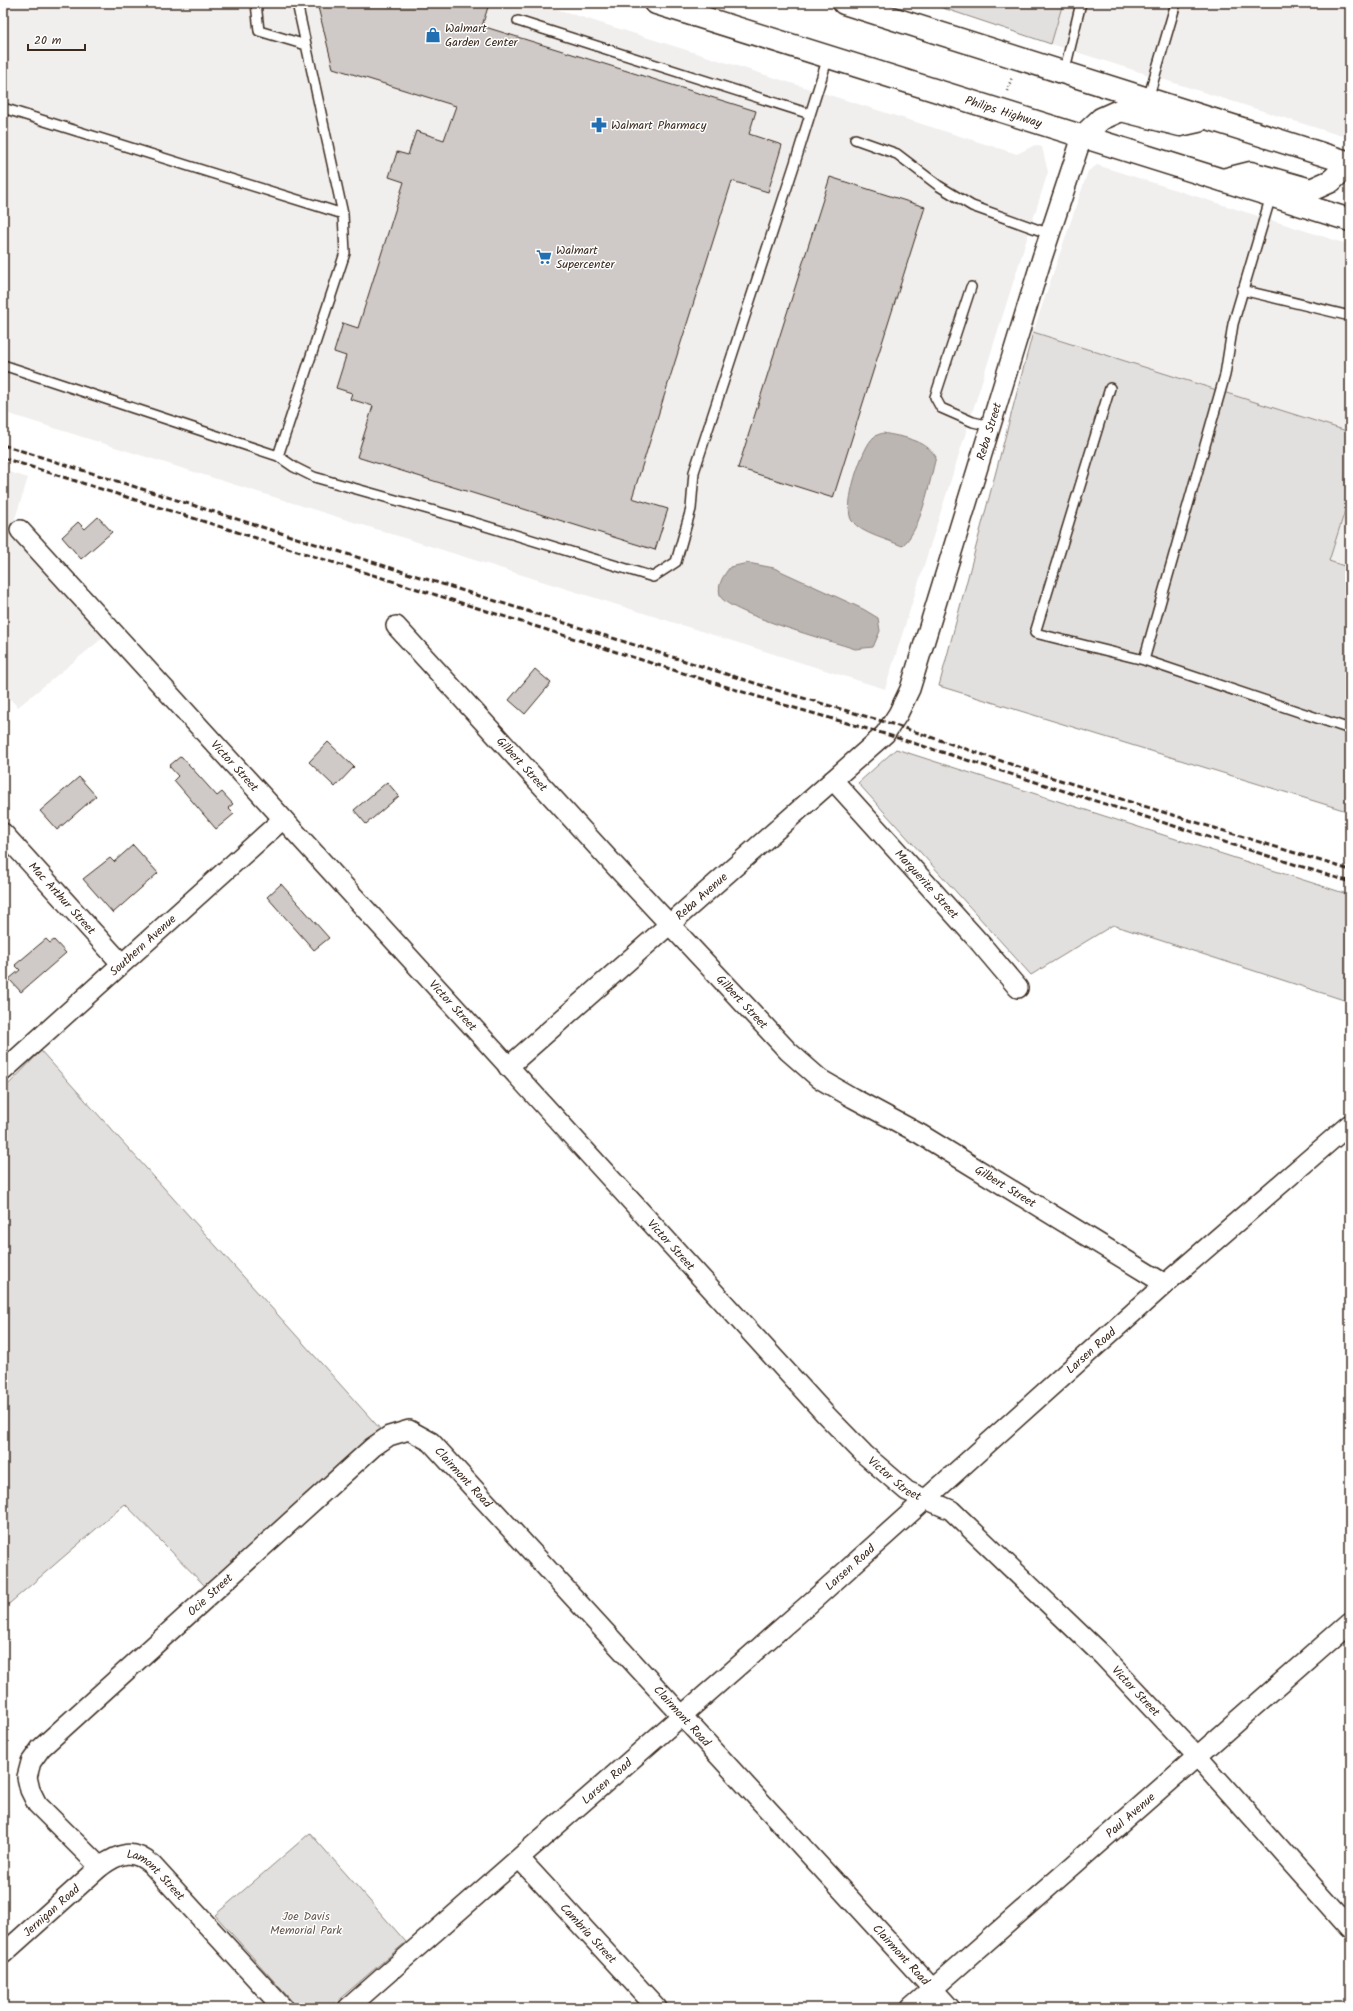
<svg xmlns="http://www.w3.org/2000/svg" width="1353" height="2011" font-family="Kalam,sans-serif">
<style>
.built{fill:#f1efee}
.green{fill:#e2e0de;stroke:#8e857e}
.water{fill:#bcb6b3;stroke:#887e77}
.building{fill:#cfcac7;stroke:#3b2a1e}
.lines{fill:none;stroke-linecap:round;stroke-linejoin:round}
.service-casing{stroke:#3b2a1e;stroke-width:12}
.minor-casing{stroke:#3b2a1e;stroke-width:22}
.primary-casing{stroke:#3b2a1e;stroke-width:25}
.path{stroke:#3b2a1e;stroke-width:2.5;stroke-dasharray:1 3;stroke-linecap:butt}
.service{stroke:#fff;stroke-width:9}
.minor{stroke:#fff;stroke-width:19}
.primary{stroke:#fff;stroke-width:22}
.rail{stroke:#3b2a1e;stroke-width:3;stroke-dasharray:6 3;stroke-linecap:butt}
.labels{text-anchor:middle;dominant-baseline:central;stroke-width:3;stroke-linejoin:round;paint-order:stroke}
.poi-label{font-size:12px;fill:#3b2a1e;stroke:#fff;text-anchor:start}
.street-label{font-size:12px;fill:#3b2a1e;stroke:#fff}
.park-label{font-size:12px;fill:#65584e;stroke:#fff}
</style>
<rect width="100%" height="100%" fill="#fff"/>
<filter id="ink" filterUnits="userSpaceOnUse"><feTurbulence type="fractalNoise" baseFrequency=".025" numOctaves="2"/><feDisplacementMap in="SourceGraphic" scale="8" xChannelSelector="R" yChannelSelector="G"/><feConvolveMatrix kernelMatrix="1 2 1 2 8 2 1 2 1" color-interpolation-filters="sRGB"/></filter>
<g filter="url(#ink)">
<!-- built -->
<path class="built" d="M3 3H537L1017 154 1035 145 1042 147 1048 172 885 689 3 412Z
M1063 3H1350V116L1342 136 1051 44Z
M1097 165 1350 245V432L1033 332 1088 171Z
M3 470 28 478 11 531 104 637 18 707 3 692Z
M1350 495V568L1329 561Z"/>
<!-- green -->
<path class="green" d="M928 3H1063L1051 44Z
M1033 332 1350 432V495L1329 561 1350 568V812L939 686Z
M896 749 1350 895V1002L1113 925 1031 975 858 783Z
M41 1051 382 1431 208 1589 125 1504 3 1609V1090Z
M310 1833 406 1942 329 2008H298L215 1915Z"/>
<!-- water -->
<path class="water" d="M883 433C902 437 925 439 936 457 929 483 922 529 902 546 887 539 862 534 852 521 842 508 862 446 874 437 876 435 880 434 883 433Z
M748 563 774 568 863 609 878 618 880 631 873 647 855 649C835 642 723 612 720 595 717 584 724 575 730 567Z"/>
<!-- building -->
<path class="building" d="M317 3H475L488 7 482 26 756 111 749 134 782 145 768 192 732 181 632 498 668 509 655 550 357 457 373 406 350 399 352 393 336 388 346 356 334 352 343 323 358 328 404 182 389 177 397 152 408 155 416 131 444 140 456 106 333 68Z
M830 177 925 207 833 498 738 468Z
M98 517 112 532 81 559 62 537 78 522 85 529Z
M535 669 551 683 525 714 509 700Z
M328 742 354 767 335 787 309 762Z
M181 756 217 796 222 792 233 804 228 808 234 814 216 829 174 780 178 776 169 766Z
M79 777 96 796 57 830 40 811Z
M387 782 399 796 366 824 354 810Z
M133 845 158 873 113 913 83 879 110 858 114 862Z
M281 884 329 938 314 950 267 897Z
M46 939 50 943 54 940 66 953 21 992 9 979 20 970 15 965Z"/>
<g class="lines">
<defs>
<path id="service" d="M256 3 259 31 306 45
M518 21 810 114
M1064 73 1081 3
M1148 99 1176 3
M3 108 343 214
M855 139 897 154 939 186 972 206 1050 234
M971 287 935 397 941 408 973 422 991 426
M1242 290 1350 316
M3 365 278 456 345 253 343 214 297 3
M1110 388 1035 633 1144 660 1350 729
M278 456 294 467 314 477 456 517 653 577 676 562 691 509 694 472 795 163 828 57
M1144 660 1225 375 1233 324 1271 196"/>
<g id="minor">
<path id="s1" d="M20 530 827 1416 864 1454 907 1491 951 1510 1103 1656 1197 1756 1350 1928"/>
<path id="s2" d="M396 626 616 867 788 1051 820 1079 853 1098 920 1134 1165 1284"/>
<path id="s3" d="M833 780 980 943 1018 988"/>
<path id="s4" d="M3 833 121 963"/>
<path id="s5" d="M508 1067 833 780 885 734 898 714 910 689 1042 258 1082 137"/>
<path id="s6" d="M3 1071 283 819"/>
<path id="s7" d="M520 1859 657 2008"/>
<path id="s8" d="M100 1867 37 1804 30 1790 27 1777 31 1762 41 1748 373 1447 389 1436 409 1430 431 1442 950 2008"/>
<path id="s9" d="M3 1954 100 1867C119 1853 133 1848 152 1865L283 2008"/>
<path id="s10" d="M348 2008 808 1605 1165 1284 1350 1124"/>
<path id="s11" d="M911 2008 1350 1622"/>
</g>
<g id="primary">
<path id="s12" d="M656 3 1350 220"/>
<path d="M844 3 1350 163"/>
<path d="M1082 137 1101 119 1121 110 1180 125 1198 121"/>
<path d="M1223 180 1251 173 1311 190 1331 181 1350 163"/>
</g>
</defs>
<!-- service casing -->
<use href="#service" class="service-casing"/>
<!-- minor casing -->
<use href="#minor" class="minor-casing"/>
<!-- primary casing -->
<use href="#primary" class="primary-casing"/>
<!-- path -->
<path class="path" d="M1007 91 1012 77"/>
<!-- service -->
<use href="#service" class="service"/>
<!-- minor -->
<use href="#minor" class="minor"/>
<!-- primary -->
<use href="#primary" class="primary"/>
<!-- rail -->
<path class="rail" d="M3 445 786 693 892 724 1034 772 1350 870
M3 458 781 704 885 734 1350 882"/>
</g>
</g>
<!-- icons -->
<defs>
<symbol id="shop-bare" viewBox="-9 -9 18 18"><path d="M-5-2.5h2.3a2.7 3.5 0 0 1 5.4 0H5L5.5 6h-11ZM-1.5-2.5h3a1.5 2.3 0 0 0-3 0Z" fill="#1f6fb2" stroke="#fff" stroke-width="2.5" paint-order="stroke"/></symbol>
<symbol id="pharmacy-bare" viewBox="-9 -9 18 18"><path d="M-2-6h4v4h4v4h-4v4h-4v-4h-4v-4h4Z" fill="#1f6fb2" stroke="#fff" stroke-width="2.5" paint-order="stroke"/></symbol>
<symbol id="supermarket-bare" viewBox="-9 -9 18 18"><path d="M-6-5.5h2.5l.6 2H6L4.5 2H-2.5L-4.4-4H-6ZM-1.5 3.2a1.3 1.3 0 1 0 .1 0ZM3 3.2a1.3 1.3 0 1 0 .1 0Z" fill="#1f6fb2" stroke="#fff" stroke-width="2.5" paint-order="stroke"/></symbol>
</defs>
<g fill-rule="evenodd">
<use href="#shop-bare" x="422" y="24" width="22" height="22"/>
<use href="#pharmacy-bare" x="588" y="114" width="22" height="22"/>
<use href="#supermarket-bare" x="533" y="246" width="22" height="22"/>
</g>
<g class="labels">
<!-- poi labels -->
<g class="poi-label">
<text x="445" y="28">Walmart<tspan x="445" dy="14">Garden Center</tspan></text>
<text x="611" y="125">Walmart Pharmacy</text>
<text x="556" y="250">Walmart<tspan x="556" dy="14">Supercenter</tspan></text>
</g>
<!-- street labels -->
<g class="street-label">
<text stroke="none"><textPath href="#s12" startOffset="364">Philips Highway</textPath></text>
<text stroke="none"><textPath href="#s5" startOffset="824">Reba Street</textPath></text>
<text stroke="none"><textPath href="#s2" startOffset="187">Gilbert Street</textPath></text>
<text stroke="none"><textPath href="#s1" startOffset="319">Victor Street</textPath></text>
<text stroke="none"><textPath href="#s3" startOffset="140">Marguerite Street</textPath></text>
<text stroke="none"><textPath href="#s5" startOffset="258">Reba Avenue</textPath></text>
<text stroke="none"><textPath href="#s4" startOffset="88">Mac Arthur Street</textPath></text>
<text stroke="none"><textPath href="#s6" startOffset="188">Southern Avenue</textPath></text>
<text stroke="none"><textPath href="#s2" startOffset="511">Gilbert Street</textPath></text>
<text stroke="none"><textPath href="#s1" startOffset="643">Victor Street</textPath></text>
<text stroke="none"><textPath href="#s2" startOffset="835">Gilbert Street</textPath></text>
<text stroke="none"><textPath href="#s1" startOffset="967">Victor Street</textPath></text>
<text stroke="none"><textPath href="#s10" startOffset="992">Larsen Road</textPath></text>
<text stroke="none"><textPath href="#s8" startOffset="712">Clairmont Road</textPath></text>
<text stroke="none"><textPath href="#s1" startOffset="1291">Victor Street</textPath></text>
<text stroke="none"><textPath href="#s10" startOffset="668">Larsen Road</textPath></text>
<text stroke="none"><textPath href="#s8" startOffset="379">Ocie Street</textPath></text>
<text stroke="none"><textPath href="#s1" startOffset="1615">Victor Street</textPath></text>
<text stroke="none"><textPath href="#s8" startOffset="1036">Clairmont Road</textPath></text>
<text stroke="none"><textPath href="#s10" startOffset="344">Larsen Road</textPath></text>
<text stroke="none"><textPath href="#s11" startOffset="292">Paul Avenue</textPath></text>
<text stroke="none"><textPath href="#s9" startOffset="197">Lamont Street</textPath></text>
<text stroke="none"><textPath href="#s9" startOffset="65">Jernigan Road</textPath></text>
<text stroke="none"><textPath href="#s7" startOffset="101">Cambria Street</textPath></text>
<text stroke="none"><textPath href="#s8" startOffset="1360">Clairmont Road</textPath></text>
</g>
<!-- park labels -->
<g class="park-label">
<text x="306" y="1916">Joe Davis<tspan x="306" dy="14">Memorial Park</tspan></text>
</g>
</g>
<!-- margin -->
<rect width="1353" height="2011" fill="none" stroke="#fff" stroke-width="16"/>
<rect x="8" y="8" width="1337" height="1995" fill="none" stroke="#3b2a1e" stroke-width="1.5" filter="url(#ink)"/>
<!-- scale -->
<path d="M28 44v6h57v-6" fill="none" stroke="#3b2a1e" stroke-width="2"/>
<text x="34" y="44" font-size="12" fill="#3b2a1e" stroke="#ffffff" stroke-width="3" paint-order="stroke">20 m</text>
</svg>
